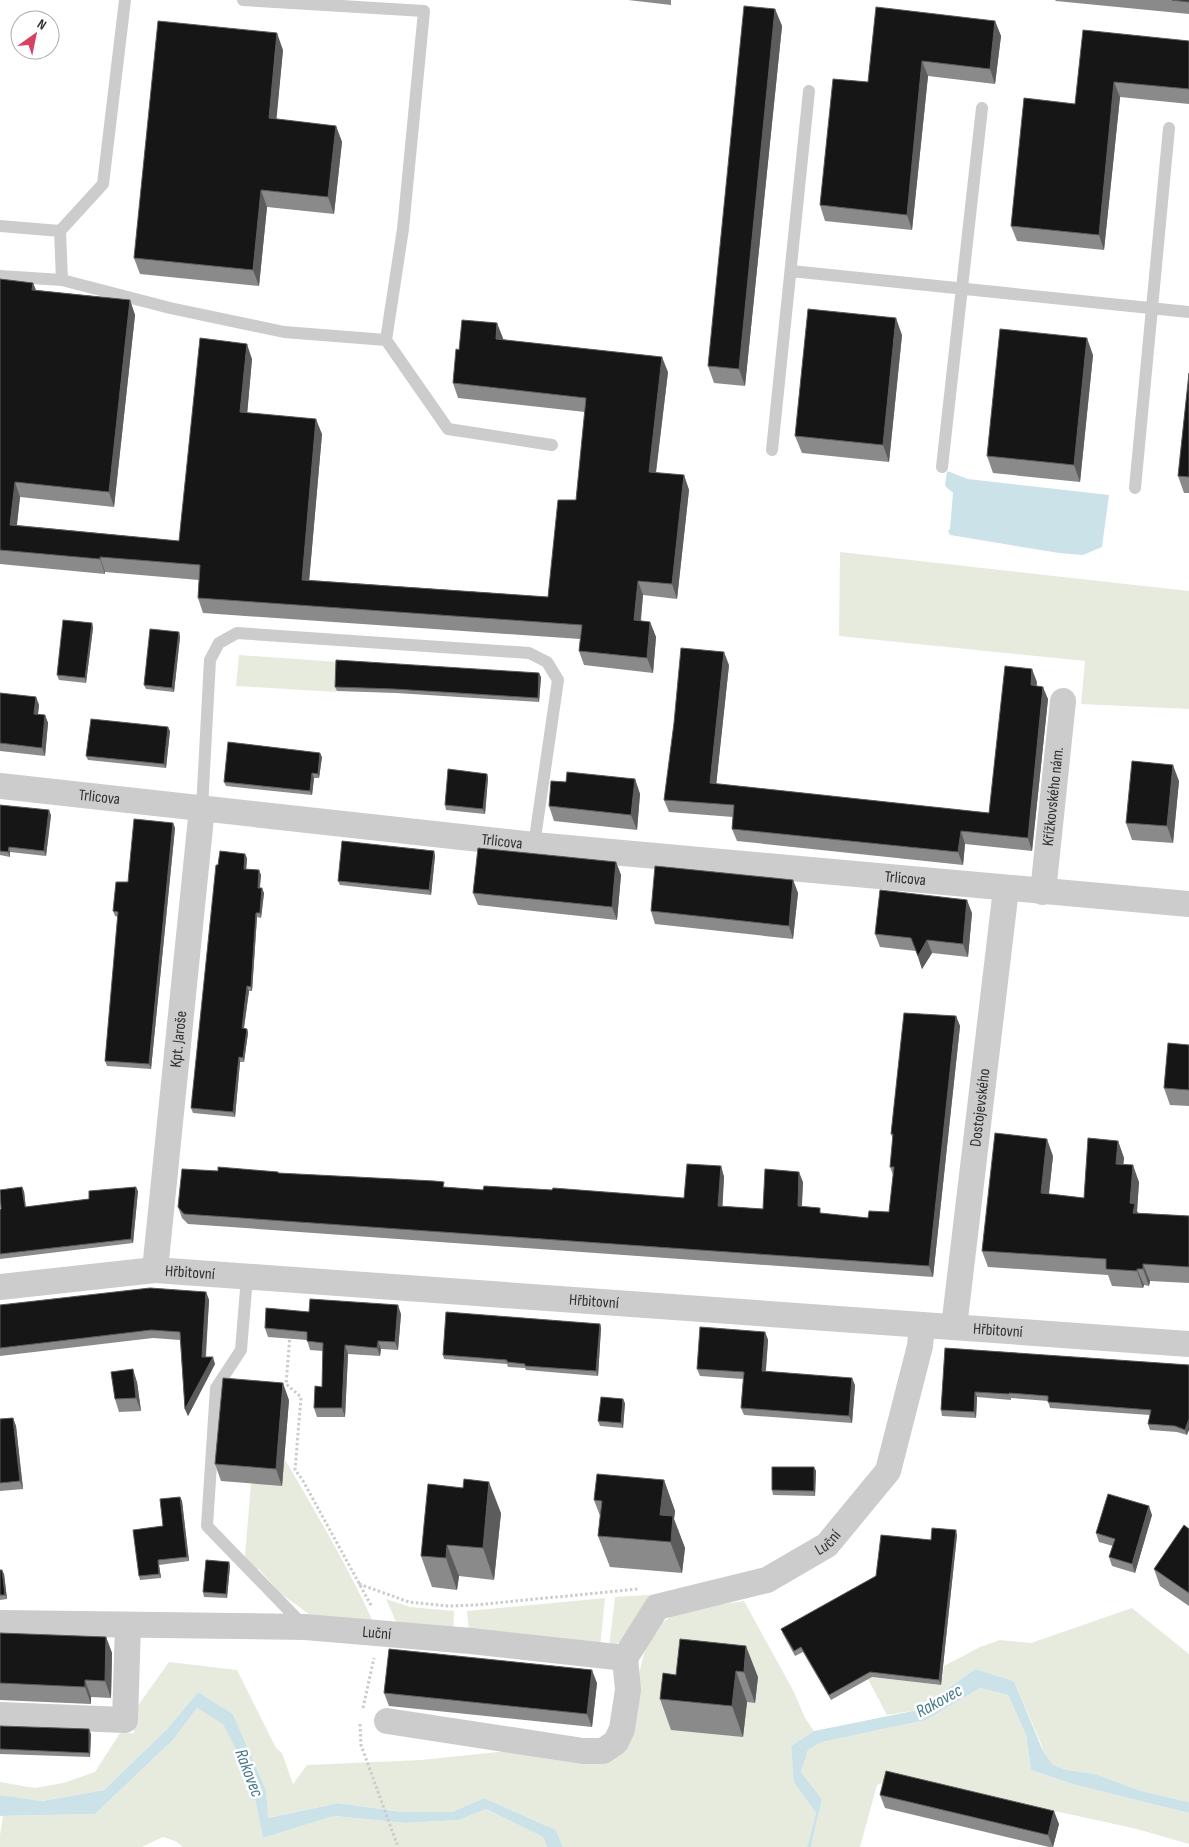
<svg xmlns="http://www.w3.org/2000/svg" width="1189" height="1847" font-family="'Sofia Sans Condensed',sans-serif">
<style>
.green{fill:#e7ebde}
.water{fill:#cce2e9}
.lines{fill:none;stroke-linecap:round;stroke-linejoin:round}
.path{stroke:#ccc;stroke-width:3;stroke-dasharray:2.5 2.5;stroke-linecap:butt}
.lane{stroke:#ccc;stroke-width:12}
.street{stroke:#ccc;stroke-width:26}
.wall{fill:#8a8a8a}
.shaded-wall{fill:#5c5c5c}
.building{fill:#161616;stroke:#5c5c5c}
.labels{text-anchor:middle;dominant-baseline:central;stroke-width:5;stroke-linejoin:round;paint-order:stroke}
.street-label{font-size:16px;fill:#2f2f2f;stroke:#fff}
.water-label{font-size:18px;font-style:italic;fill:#447a8b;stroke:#fff}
</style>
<rect width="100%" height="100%" fill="#fff"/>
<!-- green -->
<path class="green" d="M840 552 1189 591V709L1081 704 1085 661 839 636Z
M239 655 338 662 337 691 336 692 236 686Z
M284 1458C316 1513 348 1566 374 1624L320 1622 280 1593 259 1569 244 1568 251 1483Z
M663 1594C652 1606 623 1645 609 1648L615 1597Z
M605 1598 600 1648 469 1633 467 1611Z
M386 1599 410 1607 454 1611 453 1633 398 1626Z
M744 1601 794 1692 805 1718 814 1731 791 1746 795 1782 816 1813 807 1847H563L556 1830 484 1798 452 1812H402L338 1803 267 1818 266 1790 233 1714 198 1692 167 1729 104 1790 41 1801 0 1795V1782L35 1788 63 1783 95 1772 120 1733H134V1711L169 1662 237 1670 276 1748 282 1753 293 1784 307 1765 421 1760 516 1750 597 1759C609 1737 622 1714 633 1691 644 1669 641 1636 666 1620 686 1607 720 1605 744 1601Z
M1132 1608 1189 1654V1802L1141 1791 1095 1774 1067 1770 1053 1765 1043 1751 1042 1746 1014 1681 975 1669 918 1710 887 1715 868 1679 871 1677 941 1685 944 1666 980 1647 1000 1640 1031 1643Z
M980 1688 1008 1695 1026 1735 1031 1770 1072 1784 1189 1813V1844L1137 1829 899 1777 877 1785 860 1847H811L822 1799 801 1772 808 1750 822 1742 926 1720Z
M197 1708 223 1723 251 1779 263 1838 334 1816 405 1823 459 1820 486 1809 543 1837 547 1847H183L175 1841 163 1837 142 1847H0V1835L3 1816 95 1814 174 1739Z"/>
<!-- water -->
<path class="water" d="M947 471 968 479 1109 495 1102 547 1083 555 1059 553 950 535 948 531 950 529 953 493 945 486Z
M975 1669 1014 1681 1043 1751 1053 1765 1067 1770 1095 1774 1141 1791 1189 1802V1813L1072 1784 1031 1770 1026 1735 1008 1695 980 1688 926 1720 822 1742 808 1750 801 1772 822 1799 811 1847H807L816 1813 794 1782 791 1746 814 1731 918 1710Z
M198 1692 233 1714 266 1790 268 1818 338 1803 402 1812H452L484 1798 556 1830 563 1847H547L543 1837 486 1809 459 1820 405 1823 334 1816 263 1838 251 1779 223 1724 197 1708 174 1739 95 1814 0 1816V1795L42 1801 104 1790 167 1729Z"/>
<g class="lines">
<!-- path -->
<path class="path" d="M290 1335 286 1384 301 1397 295 1470 302 1479 372 1607
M359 1584 409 1602 449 1606 475 1605 638 1589
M363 1708 374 1658
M360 1724 361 1745 398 1847"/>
<!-- lane -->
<path class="lane" d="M243 0 424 11 403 229 386 340 448 429 552 445
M0 226 60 231 103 184 125 0
M60 231 62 280 170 308 284 332 386 340
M791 271 1189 312
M0 276 62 280
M772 450 809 91
M942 467 982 108
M1135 488 1169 128
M202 808 210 660 219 643 237 633 529 653 547 662 558 680 534 845
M247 1277 241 1350 216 1388 207 1526 303 1625"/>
<!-- street -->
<g class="street">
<path id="s1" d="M0 786 534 845 1189 904"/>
<path id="s2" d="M1043 892 1063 701"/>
<path id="s3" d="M155 1270 202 808"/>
<path id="s4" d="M0 1287 155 1270 1189 1344"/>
<path id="s5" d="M954 1327 1006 889"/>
<path id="s6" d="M2 1623 305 1627 471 1641 625 1658"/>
<path d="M0 1715 125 1720 128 1625"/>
<path id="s7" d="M387 1721 583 1751H603L616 1742 622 1729 628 1690 625 1658 657 1607 767 1580 827 1545 888 1471 920 1346 922 1325"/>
</g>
</g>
<!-- wall -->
<path class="wall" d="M628 0H671V5Z
M1055 0H1189V14L1056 1Z
M775 9 782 26 745 386 714 383 708 366Z
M995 21 1001 36 995 84 928 76 912 230 825 221 820 205 868 82Z
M1189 41V104L1120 97 1104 250 1017 241 1011 226 1075 104Z
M283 50 276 119 336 126 342 142 334 214 267 207 259 286 140 274 134 258Z
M0 279 33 283 36 290 130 300 135 315 114 507 20 497 17 525 179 541 252 359 247 413 322 434 309 580 548 597 576 500 585 412 458 398 453 383 459 350 503 338 502 339 668 372 656 473 684 475 689 490 677 599 643 595 641 621 650 622 656 637 653 673 584 665 579 651 580 639 203 613 198 598 199 580 105 572V574L0 564Z
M902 335 889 462 802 453 795 436Z
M1093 355 1080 482 993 473 987 456Z
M1189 373V493H1184L1178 476Z
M92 623 93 628 86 683 59 680 57 675Z
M179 632 180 637 174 692 146 689 144 685Z
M729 665 716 784 989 813 1037 682 1036 686 1048 699 1032 851 965 844 963 865 737 841 732 829 733 817 669 812 664 800Z
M541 677 539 702 396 693 337 691 335 687Z
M0 693 36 697 39 705 38 715H45L48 723 45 756 0 751Z
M170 731 166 768 88 760 86 756Z
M322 757 319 778H314L312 795 226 786 224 782Z
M487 774 488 778 485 814 446 810 445 805Z
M635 779 640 794 637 830 554 821 549 806Z
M1179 781 1173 843 1132 840 1126 823Z
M0 805 51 815 46 856 10 852V857L0 855Z
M173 823 175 828 151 1069 107 1066 105 1061 118 917 115 916 113 911 128 882Z
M434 851 435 856 431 895 340 885 338 881Z
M247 858 246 869 259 870 261 875 260 888 264 893 261 918 257 917 252 991H249L244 1029H247L248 1033 244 1062H240L235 1117 193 1113 191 1108 218 865Z
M616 862 621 875 617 920 478 905 473 893Z
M793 880 798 893 793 939 655 924 651 911Z
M972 913 968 957 932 953 922 969 916 951 880 947 875 934Z
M956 1016 960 1026 933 1277 188 1224 182 1218 178 1207 278 1172V1173L483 1190 684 1198 721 1166 724 1177 722 1206 763 1209 803 1182 802 1207 823 1214 868 1218 889 1212 893 1175 890 1167 893 1139 891 1134Z
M1189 1045V1106L1170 1105 1164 1088Z
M1118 1141 1124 1158 1123 1164 1139 1182 1137 1211 1138 1213 1189 1216V1283L1150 1281 1149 1286 1144 1285 1143 1288 1112 1286 1108 1275 988 1267 982 1251 1053 1156 1049 1194 1084 1198Z
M24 1191 26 1207 89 1199 138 1191 133 1243 0 1259V1210Z
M206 1292 209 1300 206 1357 215 1364 188 1416 185 1409 180 1340 153 1338 0 1356V1305Z
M309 1312 401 1314 398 1350 381 1349 380 1356 348 1354 345 1417H317L314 1408 322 1387 323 1351 310 1350 307 1340 268 1337 265 1328Z
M600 1324 601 1328 598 1376 526 1370 525 1368 508 1367 507 1364 444 1359 443 1355Z
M765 1332 768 1340 766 1371 855 1385 852 1423 744 1415 741 1408 743 1379 700 1376 697 1369Z
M945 1348 1189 1365 1187 1435 1177 1432 1150 1430 1148 1424 1150 1415 1050 1408 1048 1401 1011 1398V1400L977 1397 976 1418 942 1416 941 1410Z
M137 1382 141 1411 119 1412 115 1399Z
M289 1400 282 1486 221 1481 215 1464Z
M625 1403 623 1428 600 1426 598 1421Z
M13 1418 16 1426 23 1489 0 1491V1419Z
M814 1467 816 1471 815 1496 773 1495 772 1490Z
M664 1480 675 1511 674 1519 685 1548 682 1573 610 1567 598 1536 600 1516 594 1500Z
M180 1497 182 1501 189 1561 159 1565 161 1578 140 1580 139 1576 163 1526Z
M501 1513 494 1580 459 1576 457 1590 432 1587 421 1556Z
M1152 1515 1135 1573 1112 1566 1109 1557 1113 1546 1099 1542 1096 1533Z
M1189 1529V1606L1160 1586 1154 1569Z
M957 1535 941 1685 872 1677 831 1700 803 1652 795 1656 783 1634 781 1629 876 1576 931 1540Z
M229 1562 230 1566 227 1598 204 1597 203 1592Z
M0 1570 4 1574 7 1599 0 1600Z
M0 1633 106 1637 112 1653 111 1698 91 1697V1704L0 1700Z
M680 1639 758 1677 755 1703 747 1702 743 1737 671 1730 660 1699 676 1675Z
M597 1683 592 1727 389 1706 384 1693Z
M0 1726 91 1734 90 1757 0 1754Z
M880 1795 1059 1824 1053 1847H1049L885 1808Z"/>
<!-- shaded-wall -->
<path class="shaded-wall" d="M775 9 782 26 745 386 739 369Z
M995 21 1001 36 995 84 990 69Z
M277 33 283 50 275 135 269 118Z
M922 61 928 76 912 230 907 215Z
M1114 82 1120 97 1104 250 1099 235Z
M336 126 342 142 334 214 328 197Z
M261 190 267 207 259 286 253 270Z
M33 283 39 298 32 290Z
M130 300 135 315 114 507 109 492Z
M896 318 902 335 889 462 883 445Z
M497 323 503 338 501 353 496 339Z
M1087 338 1093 355 1080 482 1074 465Z
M247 344 252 359 246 427 240 412Z
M662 357 668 372 654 487 649 472Z
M316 419 322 434 308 594 302 580Z
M684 475 689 490 677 599 672 584Z
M15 482 20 497 15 540 10 525Z
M100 557 105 572V574L100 559Z
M638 581 643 595 639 635 634 620Z
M650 622 656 637 653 673 647 658Z
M92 623 93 628 86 683 85 678Z
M179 632 180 637 174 692 172 688Z
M724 652 729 665 715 796 710 783Z
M1032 669 1037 682 1035 698 1031 685Z
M539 673 541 677 539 702 538 698Z
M1043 687 1048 699 1032 851 1028 838Z
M36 697 39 705 37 722 34 714Z
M45 715 48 723 45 756 42 748Z
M168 727 170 731 166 768 164 764Z
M320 753 322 757 319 778 318 774Z
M1173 765 1179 781 1173 843 1167 826Z
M312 773 314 778 312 795 310 791Z
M487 774 488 778 485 814 483 809Z
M635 779 640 794 637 830 631 815Z
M49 810 51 815 46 856 44 851Z
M173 823 175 828 151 1069 149 1064Z
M961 831 965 844 963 865 958 852Z
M9 847 10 852V857L8 852Z
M434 851 435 856 431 895 429 890Z
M245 854 247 858 246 873 244 869Z
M616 862 621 875 617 920 612 907Z
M259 870 261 875 259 892 258 888Z
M793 880 798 893 793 939 789 926Z
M262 888 264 893 261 918 260 913Z
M967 900 972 913 968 957 963 944Z
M256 913 257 917 252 991 251 987Z
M927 940 932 953 922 969 918 956Z
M247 986 249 991 243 1033 242 1028Z
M956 1016 960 1026 933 1277 929 1266Z
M247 1029 248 1033 244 1062 243 1058Z
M239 1057 240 1062 235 1117 233 1112Z
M1047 1139 1053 1156 1047 1210 1041 1193Z
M1118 1141 1124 1158 1122 1180 1116 1164Z
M1133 1165 1139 1182 1137 1211 1141 1220 1140 1229 1130 1203Z
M721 1166 724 1177 722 1216 718 1206Z
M799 1172 803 1182 801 1217 798 1206Z
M22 1187 24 1191 26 1211 25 1207Z
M136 1187 138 1191 133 1243 131 1239Z
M1143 1264 1150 1281 1149 1286 1143 1269Z
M1137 1269 1144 1285 1143 1288 1137 1271Z
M206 1292 209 1300 205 1364 202 1357Z
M398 1305 401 1314 398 1350 395 1342Z
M600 1324 601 1328 598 1376 596 1371Z
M765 1332 768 1340 765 1379 762 1371Z
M378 1341 381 1349 380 1356 377 1348Z
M345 1345 348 1354 345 1417 342 1408Z
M213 1357 215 1364 188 1416 185 1409Z
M133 1369 137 1382 141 1411 136 1398Z
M852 1378 855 1385 852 1423 849 1416Z
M283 1383 289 1400 282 1486 276 1469Z
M975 1392 977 1397 976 1418 974 1412Z
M623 1399 625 1403 623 1428 621 1423Z
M13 1418 16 1426 23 1489 20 1481Z
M1189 1419V1430L1187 1435 1185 1430Z
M814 1467 816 1471 815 1496 814 1491Z
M664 1480 675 1511 674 1519 685 1548 682 1573 660 1515Z
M489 1482 501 1513 494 1580 483 1548Z
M180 1497 182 1501 189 1561 187 1557Z
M1149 1506 1152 1515 1135 1573 1132 1564Z
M956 1530 957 1535 941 1685 939 1680Z
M447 1545 459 1576 457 1590 446 1558Z
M158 1560 159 1565 161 1578 159 1574Z
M229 1562 230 1566 227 1598 226 1594Z
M2 1570 4 1574 7 1599 5 1595Z
M106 1637 112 1653 111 1698 105 1681Z
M746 1646 758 1677 755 1703 744 1672Z
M592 1670 597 1683 592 1727 587 1714Z
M736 1671 747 1702 743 1737 732 1706Z
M85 1680 91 1697V1704L85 1687Z
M89 1729 91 1734 90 1757 89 1753Z
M1054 1811 1059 1824 1053 1847 1048 1835Z"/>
<!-- building -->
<path class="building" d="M1172 0H1189V2Z
M744 6 775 9 739 369 708 366Z
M876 7 995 21 990 69 922 61 907 215 820 205 833 79 868 82Z
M158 21 277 33 269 118 336 126 328 197 261 190 253 270 134 258Z
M1083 30 1189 41V89L1114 82 1099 235 1011 226 1024 98 1075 104Z
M0 279 33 283 32 290 130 300 109 492 15 482 10 525 179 541 200 338 247 344 240 412 316 419 302 580 548 597 558 500H576L586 398 453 383 456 349 459 350 462 320 497 323 496 339 662 357 649 472 684 475 672 584 638 581 634 620 650 622 647 658 579 651 582 625 198 598 200 565 100 557V559L0 550Z
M808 309 896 318 883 445 795 436Z
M1000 329 1087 338 1074 465 987 456Z
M1189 373V477L1178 476Z
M63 620 92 623 85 678 57 675Z
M150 629 179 632 172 688 144 685Z
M681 648 724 652 710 783 989 813 1005 666 1032 669 1031 685 1043 687 1028 838 961 831 958 852 732 829 734 805 664 800 674 723Z
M336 660 539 673 538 698 394 689 335 687Z
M0 693 36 697 34 714 45 715 42 748 0 743Z
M91 719 168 727 164 764 86 756Z
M228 742 320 753 318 774 312 773 310 791 224 782Z
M1132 761 1173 765 1167 826 1126 823Z
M448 769 487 774 483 809 445 805Z
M567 772 635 779 631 815 549 806 551 781 566 782Z
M0 805 49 810 44 851 9 847 8 852 0 851Z
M134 819 173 823 149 1064 105 1061 118 912 113 911 116 882H128Z
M342 841 434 851 429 890 338 881Z
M478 848 616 862 612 907 473 893Z
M220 851 245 854 244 869 259 870 258 888H262L260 913H256L251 987 247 986 242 1028 247 1029 243 1058 239 1057 233 1112 191 1108 216 865H218Z
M655 866 793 880 789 926 651 911Z
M880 890 967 900 963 944 927 940 918 956 911 938 875 934Z
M904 1013 956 1016 929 1266 184 1214 178 1207 182 1169 218 1171V1167L278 1172V1173L434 1181 444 1182 443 1187 483 1190 484 1186 552 1190 553 1188 684 1198 687 1164 721 1166 718 1206 763 1209 765 1169 799 1172 798 1206 820 1208V1213L868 1218 869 1211 889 1212 894 1167H890L893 1134H891Z
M1168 1043 1189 1045V1090L1164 1088Z
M995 1133 1047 1139 1041 1193 1084 1198 1088 1138 1118 1141 1116 1164 1133 1165 1130 1203 1135 1204 1133 1213 1189 1216V1267L1143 1264V1269H1137V1271L1106 1269V1259L982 1251Z
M22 1187 25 1207 89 1199V1191L136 1187 131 1239 0 1254V1210L1 1209 0 1190Z
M150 1288 206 1292 202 1357H213L185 1409 180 1332 151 1330 0 1348V1305Z
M310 1299 398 1305 395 1342 378 1341 377 1348 345 1345 342 1408H314L315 1386 322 1387 323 1343 307 1341V1332L265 1328 266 1308 309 1312Z
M446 1312 600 1324 596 1371 525 1366V1364L507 1362V1360L443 1355Z
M700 1327 765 1332 762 1371 852 1378 849 1416 741 1408 744 1372 697 1369Z
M945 1348 1189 1365V1419L1185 1430 1175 1426 1148 1424 1151 1410 1048 1402V1396L1009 1393V1394L975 1392 974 1412 941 1410Z
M133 1369 136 1398 115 1399 111 1372Z
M223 1378 283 1383 276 1469 215 1464Z
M601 1397 623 1399 621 1423 598 1421Z
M13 1418 20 1481 0 1483V1419Z
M772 1467H814V1491L772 1490Z
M597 1474 664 1480 660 1515 673 1516 671 1542 598 1536 602 1501 594 1500Z
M464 1479 489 1482 483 1548 447 1545 446 1558 421 1556 428 1484 463 1488Z
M1108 1494 1149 1506 1132 1564 1109 1557 1115 1539 1096 1533Z
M180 1497 187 1557 158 1560 159 1574 139 1576 133 1530 163 1526 160 1499Z
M1184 1525 1189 1529V1593L1154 1569Z
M932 1528 956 1530 939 1680 870 1672 829 1695 801 1647 794 1651 781 1629 876 1576 881 1535 931 1540Z
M206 1560 229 1562 226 1594 203 1592Z
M0 1570H2L5 1595H0Z
M0 1633 106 1637 105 1681 85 1680V1687L0 1683Z
M680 1639 746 1646 744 1672 736 1671 732 1706 660 1699 663 1673 676 1675Z
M389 1649 592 1670 587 1714 384 1693Z
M0 1726 89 1729V1753L0 1749Z
M886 1771 1054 1811 1048 1835 880 1795Z"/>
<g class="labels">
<!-- street labels -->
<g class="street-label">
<text stroke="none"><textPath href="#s1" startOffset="100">Trlicova</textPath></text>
<text stroke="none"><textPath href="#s2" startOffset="96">Křížkovského nám.</textPath></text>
<text stroke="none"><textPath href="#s1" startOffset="505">Trlicova</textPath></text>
<text stroke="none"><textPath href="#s1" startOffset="910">Trlicova</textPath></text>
<text stroke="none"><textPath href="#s3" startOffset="232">Kpt. Jaroše</textPath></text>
<text stroke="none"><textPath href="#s5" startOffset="221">Dostojevského</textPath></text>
<text stroke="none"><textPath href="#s4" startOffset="191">Hřbitovní</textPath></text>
<text stroke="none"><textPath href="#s4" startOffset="596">Hřbitovní</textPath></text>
<text stroke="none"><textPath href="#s4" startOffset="1001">Hřbitovní</textPath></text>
<text stroke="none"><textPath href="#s7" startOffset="565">Luční</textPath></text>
<text stroke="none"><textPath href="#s6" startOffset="375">Luční</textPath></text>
</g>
<!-- water labels -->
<g class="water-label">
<text transform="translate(939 1701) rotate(-29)">Rakovec</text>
<text transform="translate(249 1773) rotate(69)">Rakovec</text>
</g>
</g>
<!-- north arrow -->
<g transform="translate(35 35) rotate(33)"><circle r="24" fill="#ffffff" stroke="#acacac"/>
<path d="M0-4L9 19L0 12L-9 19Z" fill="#d74162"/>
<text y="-8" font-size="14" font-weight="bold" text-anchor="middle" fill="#2f2f2f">N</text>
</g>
</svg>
